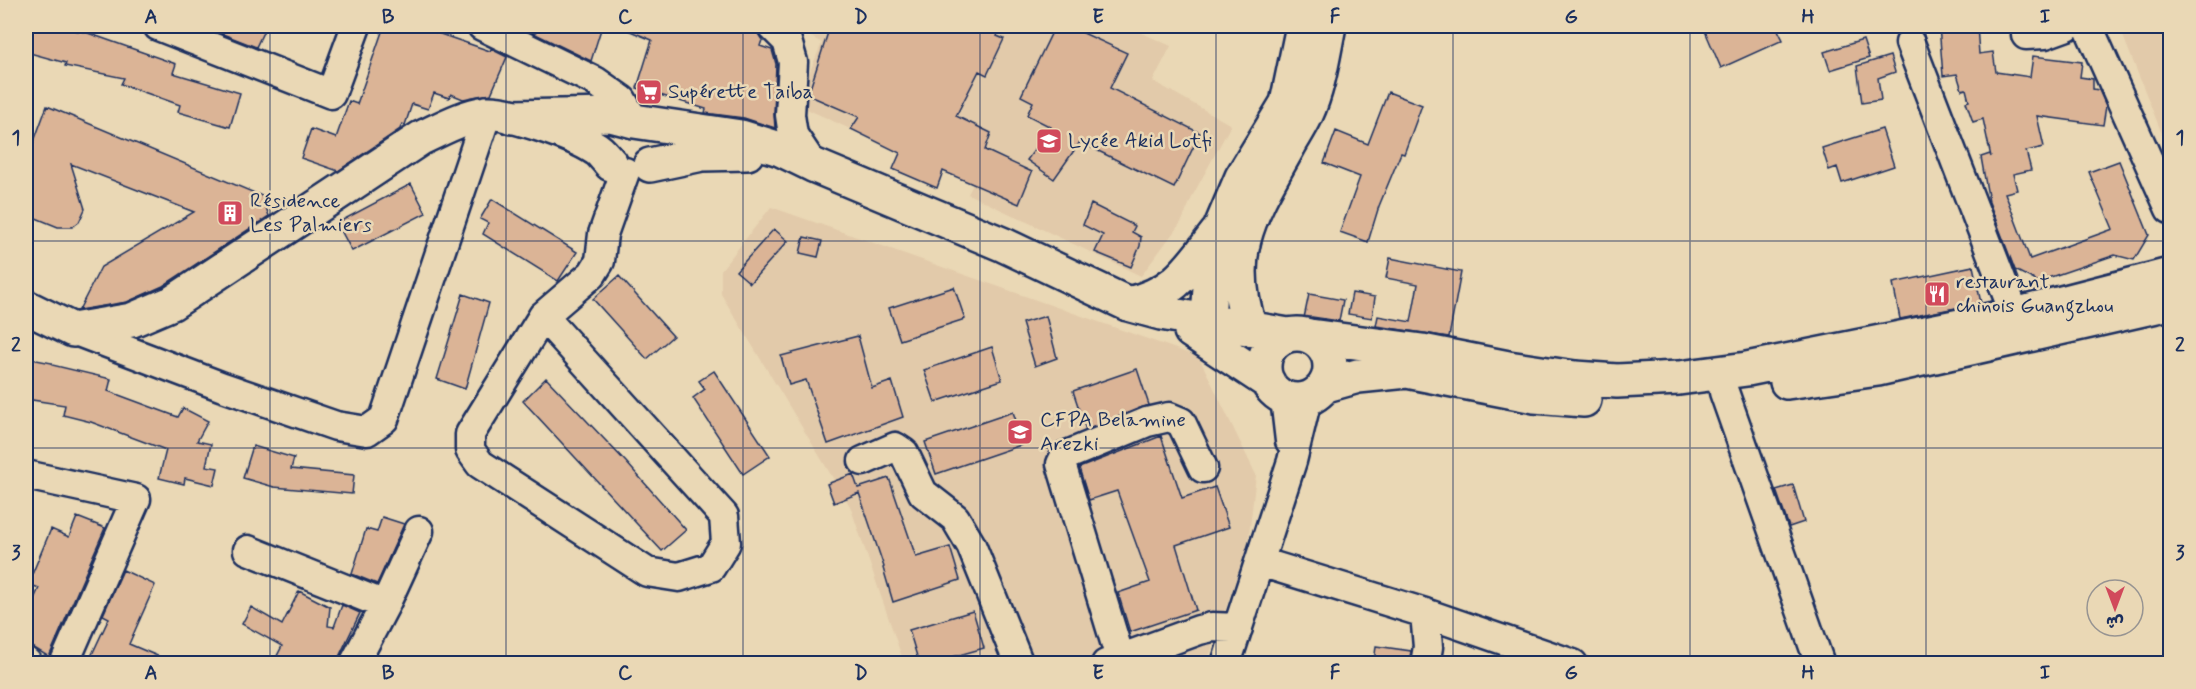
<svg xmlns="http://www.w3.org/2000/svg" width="2196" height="689" font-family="Mynerve,'Playpen Sans Arabic',sans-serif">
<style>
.built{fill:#e2caaa}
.building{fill:#dbb496;stroke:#1b2f5e;stroke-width:1.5}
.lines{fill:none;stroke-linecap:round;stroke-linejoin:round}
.minor-casing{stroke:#1b2f5e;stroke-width:33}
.major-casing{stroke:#1b2f5e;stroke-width:38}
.minor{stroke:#ead8b5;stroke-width:28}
.major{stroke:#ead8b5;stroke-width:33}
.grid{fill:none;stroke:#1b2f5e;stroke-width:1.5;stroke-opacity:0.55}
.labels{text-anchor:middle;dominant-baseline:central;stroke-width:5;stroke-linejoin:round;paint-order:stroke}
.poi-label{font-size:21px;fill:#1b2f5e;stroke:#ead8b5;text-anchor:start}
.neatline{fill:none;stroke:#1b2f5e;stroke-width:2}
.grid-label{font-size:20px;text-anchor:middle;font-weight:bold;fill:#1b2f5e}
</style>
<rect width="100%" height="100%" fill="#ead8b5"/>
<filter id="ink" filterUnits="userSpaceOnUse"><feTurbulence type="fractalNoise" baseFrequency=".0167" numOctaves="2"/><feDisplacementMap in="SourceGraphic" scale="12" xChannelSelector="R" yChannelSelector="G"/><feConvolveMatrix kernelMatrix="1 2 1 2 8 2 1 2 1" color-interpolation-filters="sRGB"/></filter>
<g filter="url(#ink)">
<!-- built -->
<path class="built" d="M802 26H1126L1171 46 1153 81 1231 125 1193 195 1182 221 1141 276 968 194 973 184 944 171 937 188 893 169 900 152 796 104 822 43 799 30Z
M2119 26H2170V154Z
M771 207 1199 357 1256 475 1248 544 1207 663H904L850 506 721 294V270Z"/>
<!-- building -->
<path class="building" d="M26 26H49L85 32 176 64 173 73 240 93 230 127 178 112 180 105 121 84 124 78 65 66 66 63 26 52Z
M202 26H266L256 47Z
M384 26H417L490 51 491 49 507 57 491 94 463 99 451 94 449 98 434 93 428 109 412 104 405 125 402 124 400 129 338 171 301 158 311 129 336 138 349 101 357 104Z
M519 26H602L591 61Z
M618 26H734L757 32 762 40 760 46 772 50 776 64 774 114 775 128 744 118 705 113 706 109 637 88 652 40Z
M830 26H1002L997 36 1004 39 987 75 979 71 956 116 991 133 985 150 1032 172 1019 204 943 171 937 188 893 169 900 153 851 129 859 117 808 95Z
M1055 26H1068L1127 53 1110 88 1200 133 1174 188 1080 142 1054 179 1027 160 1051 127 1027 115 1033 102 1021 96Z
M1716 26H1776L1783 40 1721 68 1705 31Z
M1939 26H1977L1979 54 1993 52 1996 72 2030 77 2033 56 2082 62 2080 77 2093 79V89L2099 90 2106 106 2103 125 2037 116 2044 147 2026 151 2031 170 2013 174 2017 190 2005 193 2030 259 2113 229 2089 172 2119 161 2149 235 2134 260 2115 255 2039 281 2040 283 2015 270 1989 202 1981 157 1990 154 1991 157 1983 119 1973 122 1966 102 1969 101 1966 89 1962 90 1957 74 1943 76Z
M1863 40 1869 58 1830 70 1824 52Z
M1890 56 1895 72 1878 78 1881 100 1862 103 1857 66Z
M1388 92 1422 105 1404 154 1401 153 1379 206 1368 242 1340 232 1360 177 1324 163 1336 131 1368 144Z
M47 106 262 196 269 216 163 286 127 302 79 310 101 267 194 212 71 164 85 209 79 222 72 227H58L26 214V163Z
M1882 129 1894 166 1842 183 1837 167 1829 170 1822 148Z
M411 184 426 213 352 251 337 223Z
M492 199 577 252 558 281 483 234 488 223 480 219Z
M1091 204 1135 226 1132 232 1141 237 1140 246 1131 267 1095 252 1103 235 1083 225Z
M774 229 788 241 750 283 736 271Z
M804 237 822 241 818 257 800 253Z
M1390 258 1461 272 1449 337 1376 326 1378 316 1411 322 1418 284 1386 278Z
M1973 266 1981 303 1900 319 1893 283Z
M619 276 673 336 647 359 593 299Z
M954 287 965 319 900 340 889 308Z
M1352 293 1375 297 1372 318 1348 314Z
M463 294 489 303 465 389 437 379Z
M1309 294 1343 300 1339 321 1312 317 1304 318Z
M1046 316 1057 358 1035 366 1022 323Z
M858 336 872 388 892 381 903 417 828 444 806 380 789 385 781 356Z
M992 347 1002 380 935 402 924 370Z
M26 358 52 363V365L111 379 108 391 178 417 183 408 208 421 197 441 211 444 206 466 218 468 214 485 185 478 184 484 159 478 166 450 91 422 63 415 65 405 26 399Z
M1137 369 1149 405 1086 430 1073 391Z
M714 371 770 456 743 474 693 398 705 389 699 381Z
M546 378 626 462 686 530 662 551 523 401Z
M1013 412 1024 444 936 474 925 442Z
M1161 436 1182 498 1215 487 1229 527 1176 545 1196 610 1130 632 1118 593 1150 582 1117 491 1089 500 1079 468Z
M253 446 294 458 291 469 354 475 352 494 274 487 243 478Z
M853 474 858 488 889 478 916 557 950 547 960 580 893 602 883 568 884 567 859 493 834 503 827 484Z
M1793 485 1804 522 1789 527 1776 490Z
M77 517 105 528 49 657 31 646H26V617L39 588 28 584 51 529 69 537Z
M382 517 404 524 377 584 352 574 366 529 377 532Z
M123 570 155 585 129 644 174 663H88L109 618 103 615Z
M299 591 330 607 328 626 334 627 342 605 360 613 336 663H293L277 656 282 646 242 624 251 607 282 625Z
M973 611 984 648 931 663H919L909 630Z
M1376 646 1411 651 1409 663H1374Z"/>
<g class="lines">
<defs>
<path id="minor" d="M158 26 331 94 356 26
M482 26 595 81 622 100 634 121
M772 26 787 41 793 62 790 115 793 135 813 165
M2088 26 2170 209
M2026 35 2045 34 2067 26
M1910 43 2015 315
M543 316 724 516 726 543 711 567 679 577 647 572 480 464 470 450V434Z
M543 316 592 274 600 261 603 234 625 172
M73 330 223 387 336 426 367 431 384 419 487 113
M1724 392 1820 664
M1285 398 1290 441
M863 461 895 447 904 453 923 493 955 518 971 545 1019 664
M26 475 136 499 64 664
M248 550 385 605
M1260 562 1425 613 1573 664
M1120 658 1061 464 1065 456 1147 422 1169 417 1181 422 1203 468
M26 662 28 664
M354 664 385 605 419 531
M1106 664 1199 630 1212 627 1238 628
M1226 664 1292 461 1307 399
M1425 664 1428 647 1425 613"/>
<path id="major" d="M512 117 611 115 634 121 741 137 780 149 813 165 1004 245 1128 304 1161 313 1288 335
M650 165 702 154 747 153
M1128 304C1176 293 1188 270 1217 233
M26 307 73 330 132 320 172 303 421 138C441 129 464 116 486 113 508 111 576 135 595 148 601 151 606 159 611 164
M1250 328C1224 251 1252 212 1288 147 1294 136 1301 126 1306 115 1319 87 1323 55 1329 26
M1191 331 1268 382
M1264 367a33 33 0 1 1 66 0a33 33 0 1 1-66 0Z
M1310 336 1422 351 1508 368 1575 378 1617 381 1679 378 1747 369 2015 315 2170 275
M1210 343 1208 321 1210 287 1220 229 1242 177 1287 103 1303 26
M1787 382 1878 369 2170 303
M1326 385 1358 376 1407 371 1535 396 1584 400"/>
</defs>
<!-- minor casing -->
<use href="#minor" class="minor-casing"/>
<!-- major casing -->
<use href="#major" class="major-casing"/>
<!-- minor -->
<use href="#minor" class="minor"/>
<!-- major -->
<use href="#major" class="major"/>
</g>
</g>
<!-- grid -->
<path class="grid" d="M270 26V664M506 26V664M743 26V664M980 26V664M1216 26V664M1453 26V664M1690 26V664M1926 26V664M26 241H2170M26 448H2170"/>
<!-- icons -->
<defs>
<symbol id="supermarket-square" viewBox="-11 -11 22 22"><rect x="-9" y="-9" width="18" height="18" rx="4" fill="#d1495b" stroke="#ead8b5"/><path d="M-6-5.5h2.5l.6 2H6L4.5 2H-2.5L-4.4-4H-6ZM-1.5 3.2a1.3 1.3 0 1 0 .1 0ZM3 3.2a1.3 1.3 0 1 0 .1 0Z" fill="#fff"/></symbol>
<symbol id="school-square" viewBox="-11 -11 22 22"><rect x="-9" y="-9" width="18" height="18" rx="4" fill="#d1495b" stroke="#ead8b5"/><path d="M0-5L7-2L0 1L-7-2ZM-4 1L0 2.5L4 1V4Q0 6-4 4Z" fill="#fff"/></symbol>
<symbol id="building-square" viewBox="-11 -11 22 22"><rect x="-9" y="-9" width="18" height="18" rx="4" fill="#d1495b" stroke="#ead8b5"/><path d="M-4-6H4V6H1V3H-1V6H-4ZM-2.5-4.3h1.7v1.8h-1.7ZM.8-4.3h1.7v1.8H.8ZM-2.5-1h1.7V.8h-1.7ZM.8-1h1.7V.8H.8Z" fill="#fff"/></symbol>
<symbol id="restaurant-square" viewBox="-11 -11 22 22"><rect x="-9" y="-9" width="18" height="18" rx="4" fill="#d1495b" stroke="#ead8b5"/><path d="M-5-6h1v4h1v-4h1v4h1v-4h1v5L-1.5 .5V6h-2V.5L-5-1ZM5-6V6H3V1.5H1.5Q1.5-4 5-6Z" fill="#fff"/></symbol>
<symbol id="university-square" viewBox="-11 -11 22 22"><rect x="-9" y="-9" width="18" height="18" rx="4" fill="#d1495b" stroke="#ead8b5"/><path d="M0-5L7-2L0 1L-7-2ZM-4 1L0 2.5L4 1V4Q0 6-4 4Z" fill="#fff"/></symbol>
</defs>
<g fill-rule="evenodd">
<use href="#supermarket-square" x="634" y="77" width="30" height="30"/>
<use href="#school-square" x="1034" y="126" width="30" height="30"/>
<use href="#building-square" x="215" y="198" width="30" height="30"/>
<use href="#restaurant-square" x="1922" y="279" width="30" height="30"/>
<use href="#university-square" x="1005" y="417" width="30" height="30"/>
</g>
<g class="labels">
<!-- poi labels -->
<g class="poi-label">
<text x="668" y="92">Supérette Taiba</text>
<text x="1068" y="141">Lycée Akid Lotfi</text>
<text x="250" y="201">Résidence<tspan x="250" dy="24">Les Palmiers</tspan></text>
<text x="1956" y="282">restaurant<tspan x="1956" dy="24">chinois Guangzhou</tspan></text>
<text x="1040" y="420">CFPA Belamine<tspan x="1040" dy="24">Arezki</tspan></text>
</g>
</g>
<!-- margin -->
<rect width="2196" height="689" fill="none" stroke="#ead8b5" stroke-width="66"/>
<!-- north arrow -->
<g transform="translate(2115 608) rotate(180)"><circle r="28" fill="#ead8b5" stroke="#979492" stroke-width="1.5"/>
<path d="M0-4.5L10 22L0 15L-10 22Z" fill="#d1495b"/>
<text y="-9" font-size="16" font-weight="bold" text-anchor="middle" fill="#1b2f5e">ش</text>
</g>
<rect x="33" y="33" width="2130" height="623" class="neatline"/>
<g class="grid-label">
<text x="151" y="23">A</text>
<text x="388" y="23">B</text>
<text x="625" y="23">C</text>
<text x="861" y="23">D</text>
<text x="1098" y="23">E</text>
<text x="1335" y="23">F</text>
<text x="1571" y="23">G</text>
<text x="1808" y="23">H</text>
<text x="2045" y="23">I</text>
<text x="16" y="144">1</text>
<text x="2180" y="144">1</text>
<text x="16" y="351">2</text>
<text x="2180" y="351">2</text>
<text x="16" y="559">3</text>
<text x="2180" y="559">3</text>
<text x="151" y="679">A</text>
<text x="388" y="679">B</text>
<text x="625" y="679">C</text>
<text x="861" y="679">D</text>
<text x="1098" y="679">E</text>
<text x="1335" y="679">F</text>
<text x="1571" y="679">G</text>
<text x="1808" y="679">H</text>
<text x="2045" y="679">I</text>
</g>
</svg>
